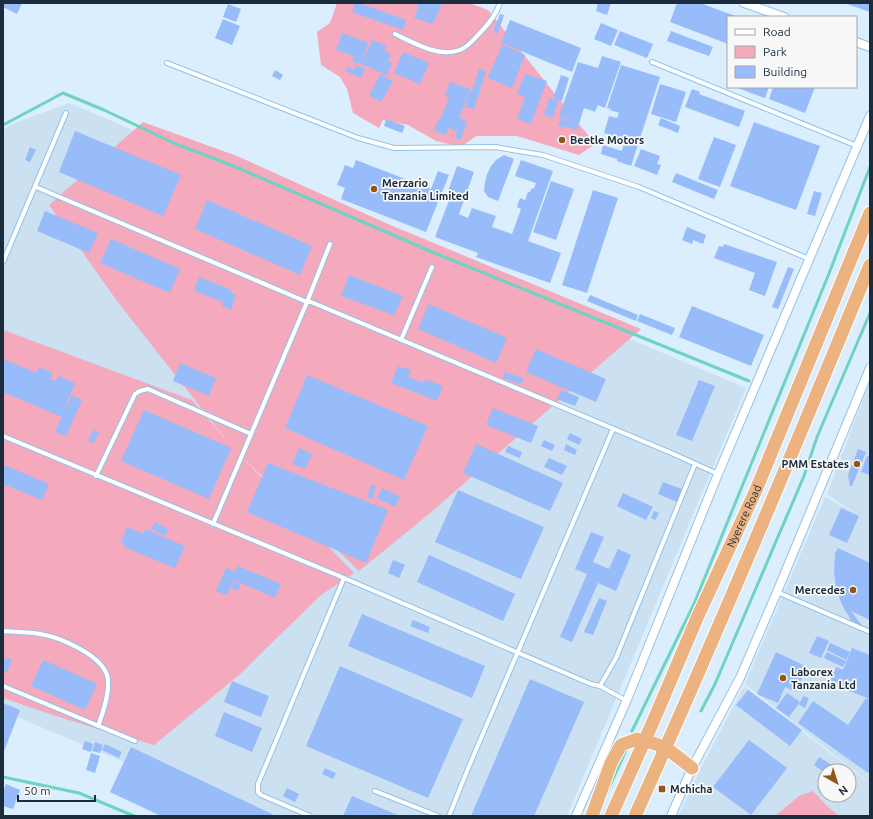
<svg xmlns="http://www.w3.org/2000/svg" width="873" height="819" font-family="Ubuntu,sans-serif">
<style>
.built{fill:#cbe0f1;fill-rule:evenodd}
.green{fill:#f4a9bd}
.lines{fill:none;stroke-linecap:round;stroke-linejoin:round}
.stream{stroke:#6fd3c2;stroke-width:3}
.building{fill:#98bbf9}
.service-casing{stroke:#93c2e6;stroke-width:6}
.minor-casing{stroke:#93c2e6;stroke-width:10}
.trunk-casing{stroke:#fff;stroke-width:15}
.service{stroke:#fff;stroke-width:4}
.minor{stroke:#fff;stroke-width:8}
.trunk{stroke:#ecb380;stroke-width:13}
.poi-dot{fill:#925717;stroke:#f8f8f8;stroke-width:1.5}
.labels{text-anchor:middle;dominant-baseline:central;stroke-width:3.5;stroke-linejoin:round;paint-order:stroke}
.poi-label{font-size:11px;font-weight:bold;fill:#1b2d3c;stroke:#f8f8f8;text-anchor:start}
.street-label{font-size:11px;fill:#1b2d3c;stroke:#f8f8f8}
</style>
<rect width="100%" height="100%" fill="#dbeefd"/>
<!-- built -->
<path class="built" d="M69 103 746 388 567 816H253L3 711V130L12 124Z
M870 381V527H867L870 528V783L745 684 825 497 855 513 827 494Z
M744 686 870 784V816H678L702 766ZM825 771H849V795H825Z"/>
<!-- green -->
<path class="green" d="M337 3H469L488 10 595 144 579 155 517 136H476L461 147 436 141 408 125 383 120 379 128 353 113 347 89 340 77 321 65 317 32 330 23Z
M143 122 237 156 388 224 641 329 429 514 359 571 231 446 354 573 321 595 239 675 154 745 65 719 3 698V330L192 400 231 446 117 301 49 205Z
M813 791 826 805 839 816H775L799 796Z"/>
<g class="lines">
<!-- stream -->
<path class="stream" d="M3 125 63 93 104 110 176 144 231 165 437 254 749 381
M701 711 715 684 804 476 817 437 870 313
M632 731 694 604 828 276 870 167
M3 777 79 793 134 816
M607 792 627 748"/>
</g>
<!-- building -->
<path class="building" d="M3 3H22L17 14 3 7Z
M355 3H359L406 20 403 30 352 12Z
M412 3H442L433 24 414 18 419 6Z
M598 3H611L607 15 596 11Z
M677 3H700L738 17H728V44L670 22Z
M844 3H870V12Z
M228 4 241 9 236 22 223 17Z
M500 14 504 15 498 33 493 32Z
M223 19 240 26 232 45 215 38Z
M510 20 581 48 572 72 501 43Z
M601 23 618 30 611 46 594 39Z
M620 31 653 44 647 58 614 45Z
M671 31 713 47 709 56 667 41Z
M342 33 368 43 361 64 352 61 354 56 336 50Z
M372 40 387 46 384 51 391 54 388 61 392 63 387 75 361 64Z
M502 45 525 55 512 88 488 78Z
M403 52 429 63 420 84 394 73Z
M602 56 621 62 605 108 598 105 595 112 584 108 577 130 567 127 570 119 559 116 578 62 598 68Z
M356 65 365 69 361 78 345 71 347 67 354 70Z
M621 65 660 77 631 166 617 161V159L601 154 603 145 622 151 625 140 604 133 609 116 617 118 619 113 610 110 611 109 607 108Z
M479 69 486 71 474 109 465 107 470 90 472 91Z
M275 70 283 75 280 80 272 76Z
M380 74 393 81 381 102 369 96Z
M525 74 547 81 531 124 517 119 525 97 517 94Z
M561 75 569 78 562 101 553 99Z
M450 82 470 89 459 118 467 121 461 140 455 138 457 131 448 128 446 135 434 131 438 120H440L449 97 445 96Z
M660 84 686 92 676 122 651 114Z
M735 87H769L765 98Z
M773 87H815L805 113 769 99Z
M692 89 700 92 699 94 745 111 739 127 685 107Z
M549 98 558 101 553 118 544 115Z
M561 117 569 120 566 128 558 126Z
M661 118 680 126 678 133 658 125Z
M386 119 405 126 402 133 384 126Z
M754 122 820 146 796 210 730 186Z
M75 131 181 175 163 216 59 172Z
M714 137 736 145 720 187 698 179Z
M30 147 36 150 30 162 25 160Z
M641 149 660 156 657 164 661 165 657 175 634 166Z
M504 155 514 159 498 201 488 197 484 191 485 183 487 174 491 166 496 160Z
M356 160 431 189 438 171 449 175 426 232 341 199 345 188 337 185 345 165 353 168Z
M521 160 553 171 528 241 561 253 550 283 476 257 478 253 435 237 450 198 446 197 457 166 474 172 459 214 468 218 472 208 496 216 492 227 512 234 521 209 517 207 520 198 525 200 528 192H530L532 188 534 189 536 183 515 176Z
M676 173 718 190 714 199 672 182Z
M551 181 574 189 556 240 533 232Z
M593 190 618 198 587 293 562 285Z
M814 191 822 193 815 216 807 214Z
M207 200 312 246 300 275 195 229Z
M45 211 98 233 89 253 37 231Z
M687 227 706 235 703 244 693 240 692 244 682 240Z
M111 239 180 269 170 293 100 263Z
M724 244 777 262 765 296 749 290 755 273 714 258 719 246 723 247Z
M788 267 794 269 778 309 772 307Z
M349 275 403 296 394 315 341 296Z
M199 277 232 290 231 293 236 295 231 310 222 306 223 302 194 291Z
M590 295 638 315 636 321 587 301Z
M429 304 507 338 496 363 418 329Z
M692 306 764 335 751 366 679 337Z
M640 314 675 328 672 335 637 321Z
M536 349 606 379 596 402 526 372Z
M5 360 37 373 39 367 53 373 50 379 56 381 58 376 75 383 62 414 72 395 82 400 66 436 55 432 62 417 3 392V364Z
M180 363 216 378 209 396 173 381Z
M398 366 411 370 408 377 424 383 425 379 443 386 437 401 391 383Z
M504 372 524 378 521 384 503 378Z
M307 375 428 426 404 480 285 428Z
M699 380 715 386 692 441 676 435Z
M561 390 579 397 575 406 557 399Z
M493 408 538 426 531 443 486 425Z
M144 410 231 448 209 499 121 461Z
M94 429 99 432 94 443 88 441Z
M570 433 582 439 579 445 567 439Z
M544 440 555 445 552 451 541 446Z
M476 444 563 483 550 511 463 473Z
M566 444 577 450 575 455 564 450Z
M508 446 522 452 520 458 505 452Z
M299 448 312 454 305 469 292 464Z
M858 449 866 452 852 486H850L848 475Z
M867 456 870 457V475L861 472Z
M549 458 567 466 562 475 544 467Z
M268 463 388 510 366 563 247 512Z
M4 465 49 484 42 500 3 484Z
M663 482 682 489 677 502 658 494Z
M371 484 376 486 372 499 367 497Z
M382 488 400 497 395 507 377 498Z
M458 490 544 527 521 579 435 542Z
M623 493 653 507 646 520 617 506Z
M841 508 859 516 847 543 829 535Z
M654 511 659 513 655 520 651 518Z
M155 522 168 529 165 536 151 529Z
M127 527 143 534 145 529 185 546 175 568 124 547 125 545 121 543Z
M591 532 604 537 593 562 609 569 618 549 631 555 616 591 598 583 572 642 560 637 587 574 575 569Z
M838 548 870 563V620L851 611 863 627 860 631 851 620 843 607 836 589 834 571 835 553Z
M429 555 515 594 503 621 417 582Z
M393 560 405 565 399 578 388 573Z
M238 566 281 584 275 598 234 580 235 577 227 595 216 591 226 568 235 572Z
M234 581 240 584 238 591 231 588Z
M599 598 607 601 593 635 584 632Z
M362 614 485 666 472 698 348 646Z
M413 620 430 627 428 633 410 626Z
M817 636 829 641 821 658 809 653Z
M830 643 850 652 846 660 827 650Z
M852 648 870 655V699L837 686 842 674 837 684 830 681 836 667 843 670Z
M776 652 807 667 796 692 785 687 778 703 757 694Z
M827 652 846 661 843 667 824 658Z
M6 657 12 660 7 672 3 670V663Z
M43 660 97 684 85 710 31 686Z
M340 666 463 719 428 798 306 746Z
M530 679 584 702 534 816H471Z
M232 681 269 696 261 717 224 702Z
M748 690 802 730 790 746 736 705Z
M787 693 800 702 789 717 776 708Z
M803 696 809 698 805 708 799 705Z
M866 698 870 700V770L868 773 798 723 813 701 848 725Z
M3 703 20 710 3 754Z
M224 712 262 728 252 752 215 736Z
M749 740 787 768 751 815 713 787Z
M85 741 93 744 91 752 82 749Z
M95 742 103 745 100 753 92 751Z
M105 744 122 752 119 758 102 750Z
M131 747 276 816H161L110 792Z
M91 753 100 756 95 773 86 770Z
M819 757 841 771H825V773L814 765Z
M325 768 336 773 333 779 322 774Z
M6 784 20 790 13 809 3 806V792Z
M287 788 299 794 295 802 283 796Z
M352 796 400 816H343Z"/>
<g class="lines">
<defs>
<path id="service" d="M395 34C414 43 439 58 460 50 468 47 474 39 479 34 488 25 496 15 500 3
M652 62 857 146
M167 63 358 138 394 148 495 147 543 155 639 187 809 259
M36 187 307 302H311L669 452 718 474
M3 262 66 113
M401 340 432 267
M3 436 344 578 591 684 600 686 627 701
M96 476 135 394 140 391 148 389 251 434
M213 524 307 302 330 244
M777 592 870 632
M3 631C15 632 28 632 40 634 59 637 100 654 107 675 111 688 103 713 98 726
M3 686 135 741
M600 686 616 658 695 464
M375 791 438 816
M310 816 261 795 258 792V784L344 578
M449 816 467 771 613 429"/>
<path id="minor" d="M744 3 784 17
M856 42 870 47
M576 816 626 702 718 474 870 116
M671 816 692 768 740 678 777 592 870 368"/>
<g id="trunk">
<path d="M592 816 611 763 621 745 637 739 656 744 670 751 692 768"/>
<path id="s1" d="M611 816 656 715 697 618 756 490 870 213"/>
<path d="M635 816C717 634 794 450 870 265"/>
</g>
</defs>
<!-- service casing -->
<use href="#service" class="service-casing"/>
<!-- minor casing -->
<use href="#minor" class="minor-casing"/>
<!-- trunk casing -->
<use href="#trunk" class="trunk-casing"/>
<!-- service -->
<use href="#service" class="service"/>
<!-- minor -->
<use href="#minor" class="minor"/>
<!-- trunk -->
<use href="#trunk" class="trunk"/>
</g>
<!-- markers -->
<g class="poi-dot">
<circle cx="562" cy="140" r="4"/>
<circle cx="374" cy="189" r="4"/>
<circle cx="857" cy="464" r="4"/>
<circle cx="853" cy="590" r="4"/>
<circle cx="783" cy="678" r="4"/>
<rect x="658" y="785" width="8" height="8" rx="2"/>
</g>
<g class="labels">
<!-- poi labels -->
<g class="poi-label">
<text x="570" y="140">Beetle Motors</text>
<text x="382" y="183">Merzario<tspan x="382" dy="13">Tanzania Limited</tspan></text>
<text x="849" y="464" text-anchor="end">PMM Estates</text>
<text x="845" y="590" text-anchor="end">Mercedes</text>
<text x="791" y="672">Laborex<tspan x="791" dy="13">Tanzania Ltd</tspan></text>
<text x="670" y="789">Mchicha</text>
</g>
<!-- street labels -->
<g class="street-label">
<text stroke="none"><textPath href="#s1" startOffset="328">Nyerere Road</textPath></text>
</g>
</g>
<!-- border -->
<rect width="873" height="819" fill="none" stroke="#1b2d3c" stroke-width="8"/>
<!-- legend -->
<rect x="727" y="16" width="130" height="72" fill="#f8f8f8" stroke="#a0a7ad"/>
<rect x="735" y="29" width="20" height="6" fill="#ffffff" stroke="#a0a7ad"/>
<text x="763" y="36" font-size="12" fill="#1b2d3c">Road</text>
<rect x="735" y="46" width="20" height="12" fill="#f4a9bd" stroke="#a0a7ad"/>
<text x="763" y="56" font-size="12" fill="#1b2d3c">Park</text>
<rect x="735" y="66" width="20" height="12" fill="#98bbf9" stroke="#a0a7ad"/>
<text x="763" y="76" font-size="12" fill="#1b2d3c">Building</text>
<!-- north arrow -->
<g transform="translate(837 783) rotate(141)"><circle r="19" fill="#f8f8f8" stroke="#a0a7ad"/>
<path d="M0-3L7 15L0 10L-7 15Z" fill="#925717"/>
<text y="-6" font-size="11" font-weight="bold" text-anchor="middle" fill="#1b2d3c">N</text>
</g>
<!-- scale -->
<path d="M18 795v6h77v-6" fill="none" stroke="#1b2d3c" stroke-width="2"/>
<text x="24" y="795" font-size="12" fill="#1b2d3c" stroke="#f8f8f8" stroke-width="3" paint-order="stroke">50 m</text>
</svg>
